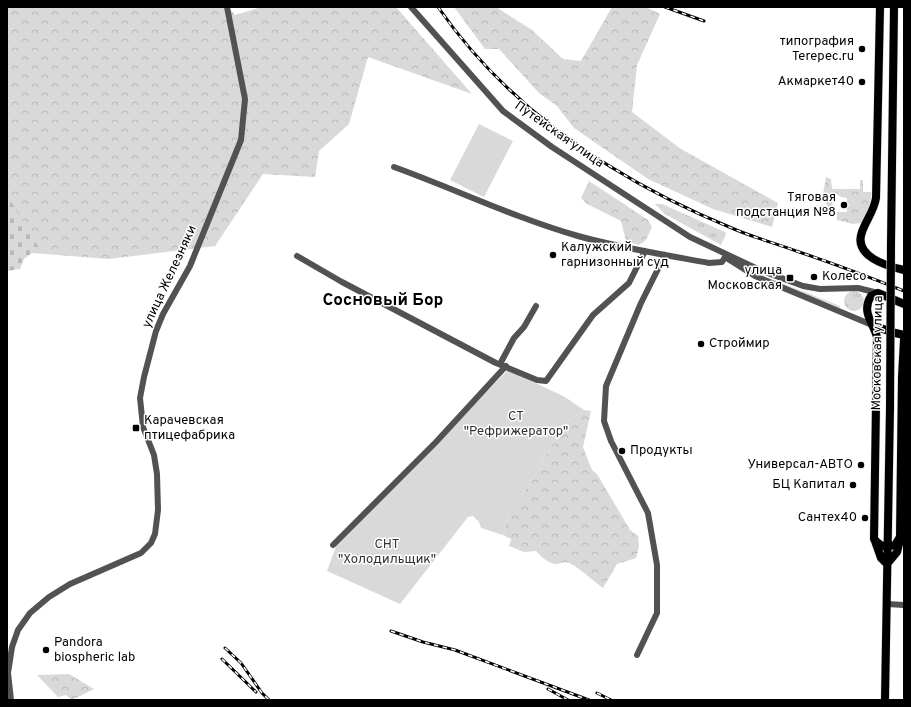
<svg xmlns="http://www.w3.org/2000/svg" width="911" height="707" font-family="Overpass,sans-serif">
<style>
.grass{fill:url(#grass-tufts)}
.forest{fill:url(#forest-crowns)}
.cemetery{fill:url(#cemetery-stones)}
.garden{fill:#d9d9d9}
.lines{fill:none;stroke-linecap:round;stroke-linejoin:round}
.major-casing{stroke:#dbdbdb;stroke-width:9}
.minor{stroke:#525252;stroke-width:6}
.major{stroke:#000;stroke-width:8}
.rail-casing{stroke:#000;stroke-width:3}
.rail{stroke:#fff;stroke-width:1.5;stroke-dasharray:4.5;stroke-linecap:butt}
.major-bridge-casing{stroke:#dbdbdb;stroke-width:9;stroke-linecap:butt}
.major-bridge{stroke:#000;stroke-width:8}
.poi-dot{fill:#000;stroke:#fff;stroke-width:1.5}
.labels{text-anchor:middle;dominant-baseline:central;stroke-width:3;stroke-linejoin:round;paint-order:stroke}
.poi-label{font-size:13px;fill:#000;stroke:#fff;text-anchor:end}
.street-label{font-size:13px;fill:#000;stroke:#fff}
.park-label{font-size:13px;fill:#303030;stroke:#fff}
.district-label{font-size:17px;font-weight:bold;fill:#000;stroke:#fff}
</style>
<defs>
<pattern id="grass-tufts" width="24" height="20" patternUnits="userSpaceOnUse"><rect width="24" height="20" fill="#d9d9d9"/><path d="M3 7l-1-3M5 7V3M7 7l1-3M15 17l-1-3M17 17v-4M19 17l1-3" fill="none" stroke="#b8b8b8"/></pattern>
<pattern id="forest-crowns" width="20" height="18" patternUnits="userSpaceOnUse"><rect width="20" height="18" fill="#d9d9d9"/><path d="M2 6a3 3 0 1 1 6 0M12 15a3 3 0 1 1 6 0" fill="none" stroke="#b8b8b8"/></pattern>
<pattern id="cemetery-stones" width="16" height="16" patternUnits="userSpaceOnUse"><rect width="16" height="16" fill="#d9d9d9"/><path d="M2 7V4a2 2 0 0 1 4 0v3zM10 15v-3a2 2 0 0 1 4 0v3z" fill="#b8b8b8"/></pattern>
</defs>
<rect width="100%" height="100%" fill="#fff"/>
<!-- grass -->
<path class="grass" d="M655 204H662L725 232 726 234 721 245 665 214Z
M759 274 840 306V308L762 277Z
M844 301a10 10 0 1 1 20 0a10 10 0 1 1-20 0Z"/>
<!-- forest -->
<path class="forest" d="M7 7H228L235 15 262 7H396L472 94 368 57 349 124 319 151 315 177 263 174 215 246 109 259 7 251Z
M454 7H496L532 30 563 59 581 61 612 7H646L660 14 637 65 632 112 681 149 778 203 772 227 713 209 648 179 574 128 557 106 539 93 499 49H485Z
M826 177 831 179 832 189H860V180H863V192H871C872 203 866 213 861 223L853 224 837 220V212H847V198L841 197 836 193H831L834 215 832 216 826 213 827 204 822 200Z
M589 181 648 220 652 227 646 240 639 245 626 241 621 221 587 204 581 198Z
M584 410 591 411 583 447 592 470 597 474 630 530 638 536 639 547 636 558 617 564 603 588C594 582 576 564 566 562 563 562 560 564 557 564 548 564 542 557 536 551L524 552 509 546 511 539 503 535 508 515 544 462 540 459 550 450 561 427Z
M69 674 94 689 72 700 66 695 58 697 37 675Z"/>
<!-- cemetery -->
<path class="cemetery" d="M7 195 39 248 24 259 20 269 7 271Z"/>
<!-- garden -->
<path class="garden" d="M479 124 513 141 484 197 450 180Z
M508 370 565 397 584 410 561 427 550 450 540 459 544 462 508 515 503 535 481 528 479 522 473 516 468 517 400 604 327 571 338 541Z"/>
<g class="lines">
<defs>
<path id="major" d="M880 7 876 198C874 211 866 220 862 232 853 256 886 266 904 270
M891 244 894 7
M904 304 878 293 871 296C861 312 873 322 877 337L874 539C881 547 885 548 895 545L900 537 902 377 904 340
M873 325 891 332 904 335
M875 541 881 558 887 564 897 552 900 540
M885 700 890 408"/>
</defs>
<!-- major casing -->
<use href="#major" class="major-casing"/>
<!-- minor -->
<path class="minor" d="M411 7 503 111 552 147 690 237 760 270 803 286 820 289 858 288 878 293
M394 167C455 189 515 218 578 236 621 248 665 255 709 263L722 262 725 257
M297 256 342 282 496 363 537 380 546 381 593 315 629 283 645 251
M728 259 755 276 872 325
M500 364 514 338 524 327 536 306
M333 545 436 442 506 366
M887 604 904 605
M637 655 657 613V565L648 513 611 441 604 421 606 386 641 303 665 255
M11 700 8 673 12 647 18 630 30 613 49 597 70 584 141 553 151 543 155 534 158 510 157 474 154 455 143 427 140 398 144 377 156 331 163 314 190 266 241 140 245 99 227 7"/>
<!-- major -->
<use href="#major" class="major"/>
<defs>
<path id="rail" d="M438 7C510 111 619 182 734 229 755 238 778 244 799 252 835 264 869 277 904 291
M665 7 704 21
M391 631 423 642 455 650 589 700
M225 648 241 663 262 693 269 700
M222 659 256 692
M548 689 568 700
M597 693 611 700"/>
</defs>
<!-- rail casing -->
<use href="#rail" class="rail-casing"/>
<!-- rail -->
<use href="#rail" class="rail"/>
<defs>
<path id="major-bridge" d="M890 408 891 244"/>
</defs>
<!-- major-bridge casing -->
<use href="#major-bridge" class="major-bridge-casing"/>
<!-- major-bridge -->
<use href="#major-bridge" class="major-bridge"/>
</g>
<!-- markers -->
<g class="poi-dot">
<circle cx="862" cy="49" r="4"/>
<circle cx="862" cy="82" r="4"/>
<circle cx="844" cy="205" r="4"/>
<circle cx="553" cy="255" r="4"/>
<circle cx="814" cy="277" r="4"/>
<rect x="786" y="274" width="8" height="8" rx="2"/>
<circle cx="701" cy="344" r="4"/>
<rect x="132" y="424" width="8" height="8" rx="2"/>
<circle cx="622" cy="451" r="4"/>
<circle cx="861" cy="465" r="4"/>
<circle cx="853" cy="485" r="4"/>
<circle cx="865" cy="518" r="4"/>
<circle cx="46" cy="650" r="4"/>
</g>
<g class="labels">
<!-- poi labels -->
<g class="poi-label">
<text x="854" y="42">типография<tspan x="854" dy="15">Terepec.ru</tspan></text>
<text x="854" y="82">Акмаркет40</text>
<text x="836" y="198">Тяговая<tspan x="836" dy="15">подстанция №8</tspan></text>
<text x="561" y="248" text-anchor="start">Калужский<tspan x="561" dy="15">гарнизонный суд</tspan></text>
<text x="782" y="271">улица<tspan x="782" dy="15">Московская</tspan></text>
<text x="822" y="277" text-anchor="start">Колесо</text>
<text x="709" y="344" text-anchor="start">Строймир</text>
<text x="144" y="421" text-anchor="start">Карачевская<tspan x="144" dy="15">птицефабрика</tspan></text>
<text x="630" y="451" text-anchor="start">Продукты</text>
<text x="853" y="465">Универсал-АВТО</text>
<text x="845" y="485">БЦ Капитал</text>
<text x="857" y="518">Сантех40</text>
<text x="54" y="643" text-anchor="start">Pandora<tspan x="54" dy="15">biospheric lab</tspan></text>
</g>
<!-- street labels -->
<g class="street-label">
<text transform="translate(559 135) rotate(35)">Путейская улица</text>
<text transform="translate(170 277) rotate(-65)">улица Железняки</text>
<text transform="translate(878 353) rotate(-89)">Московская улица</text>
</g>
<!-- park labels -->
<g class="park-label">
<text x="516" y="417">СТ<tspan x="516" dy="15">"Рефрижератор"</tspan></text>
<text x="387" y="545">СНТ<tspan x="387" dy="15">"Холодильщик"</tspan></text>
</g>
<!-- district labels -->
<g class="district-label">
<text x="383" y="301">Сосновый Бор</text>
</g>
</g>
<!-- border -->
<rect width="911" height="707" fill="none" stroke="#000000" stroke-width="16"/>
</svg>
